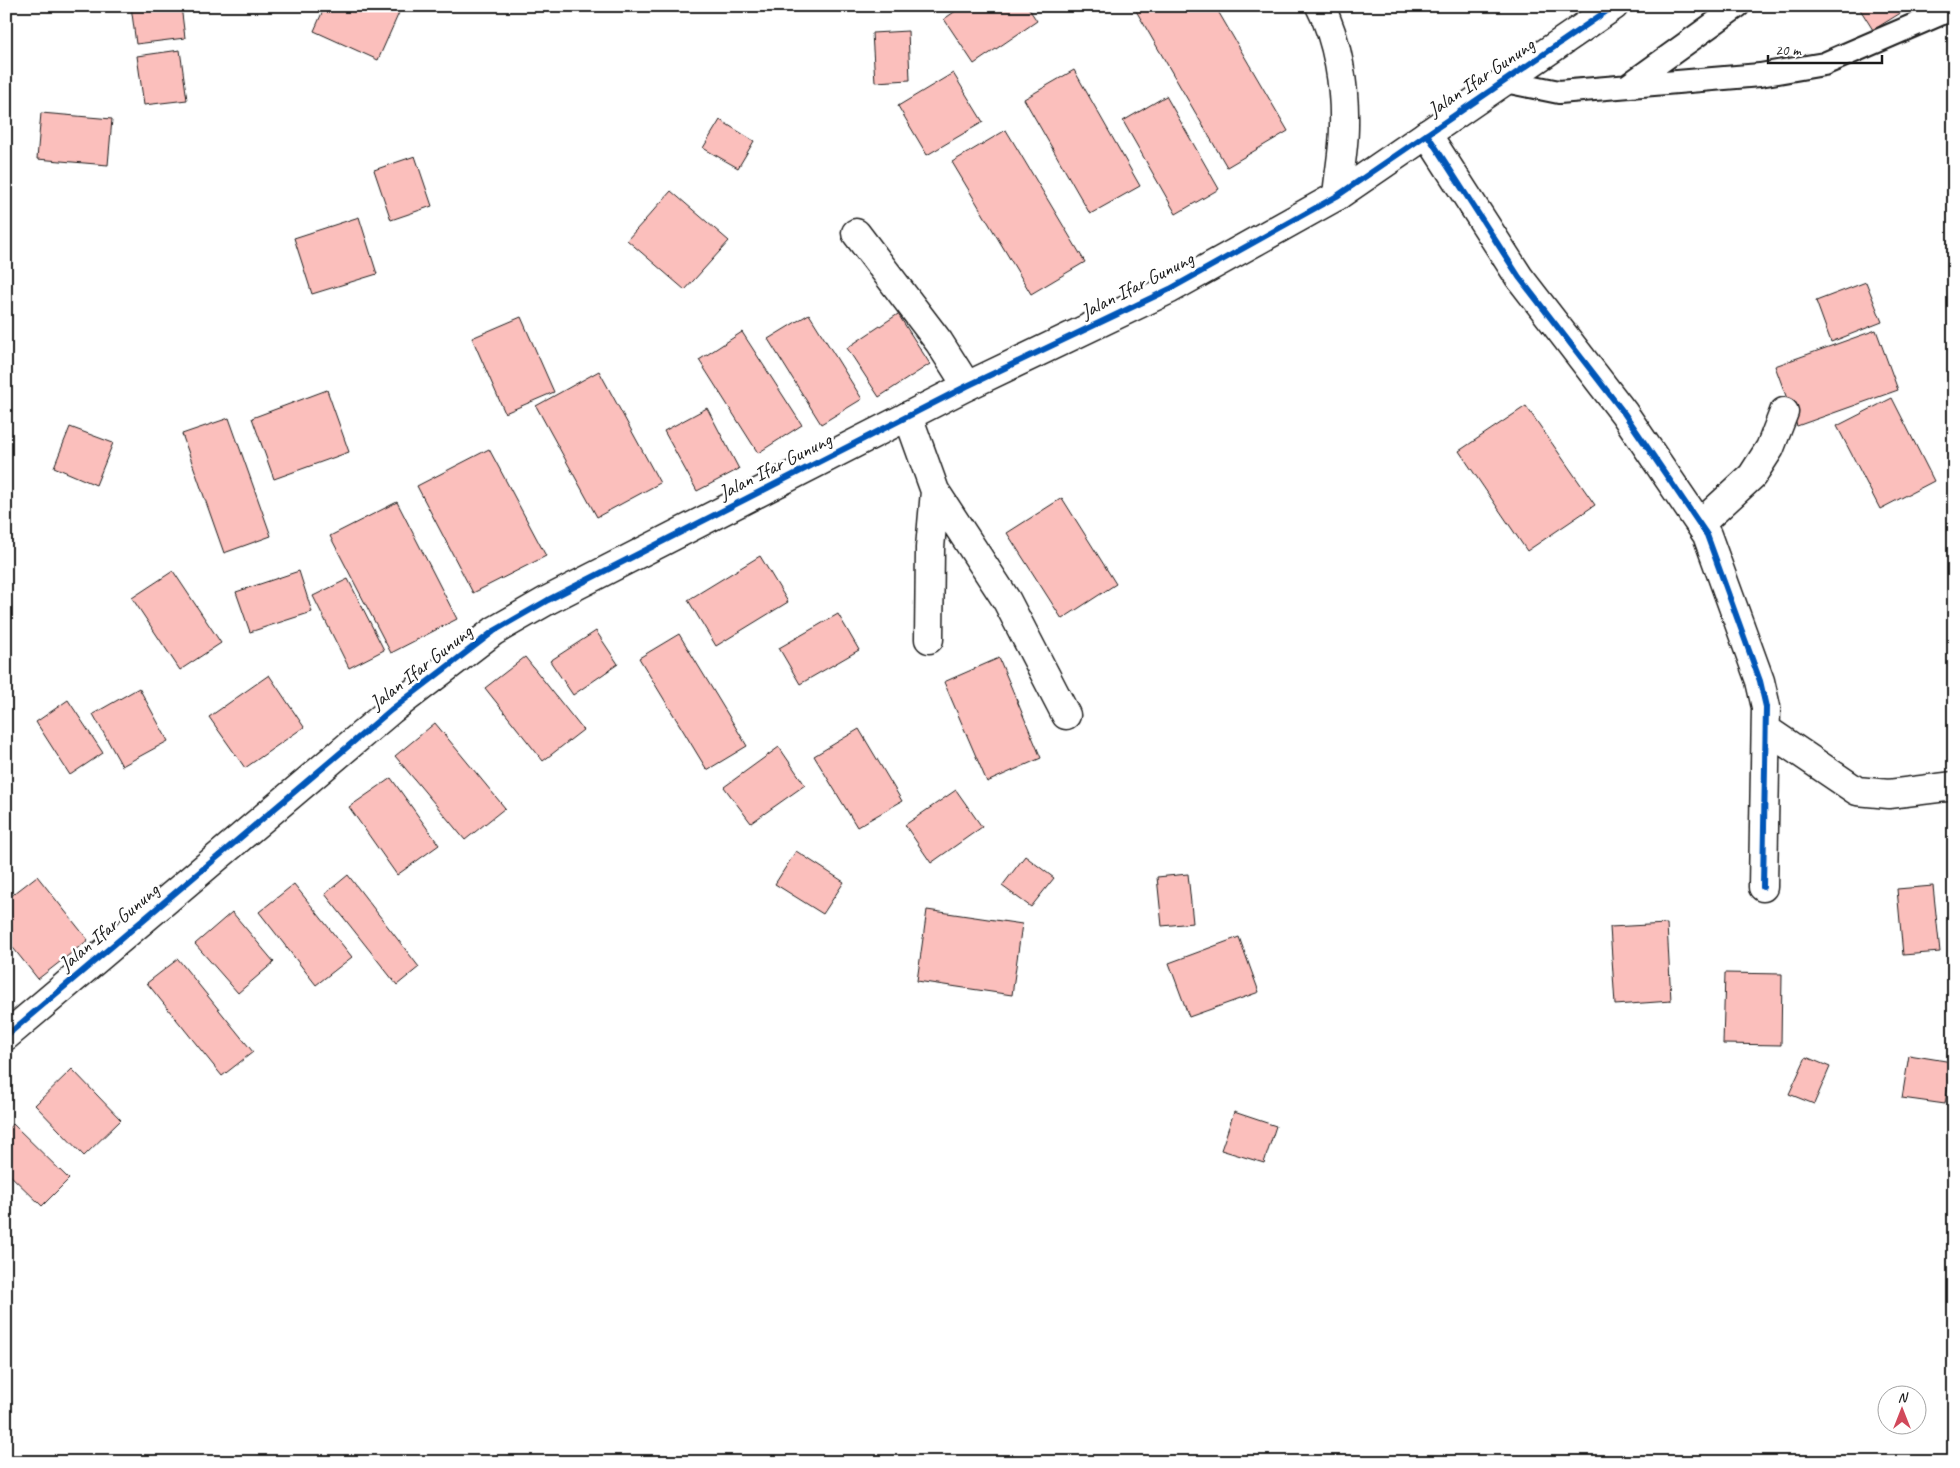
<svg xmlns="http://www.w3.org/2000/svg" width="1960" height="1468" font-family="Caveat,sans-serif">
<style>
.building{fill:#fbbfbc;stroke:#1c1c1c}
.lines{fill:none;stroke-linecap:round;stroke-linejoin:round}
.service-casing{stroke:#1c1c1c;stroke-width:26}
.minor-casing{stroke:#1c1c1c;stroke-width:31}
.tertiary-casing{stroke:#1c1c1c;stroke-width:31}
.service{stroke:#fff;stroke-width:22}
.minor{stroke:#fff;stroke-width:28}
.tertiary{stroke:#fff;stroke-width:28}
.cycleway-casing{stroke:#fff;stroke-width:9}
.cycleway{stroke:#0057b8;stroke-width:6}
.labels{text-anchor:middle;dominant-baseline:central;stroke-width:5;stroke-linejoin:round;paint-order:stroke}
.street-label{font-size:20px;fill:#1c1c1c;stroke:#fff}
</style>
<rect width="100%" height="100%" fill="#fff"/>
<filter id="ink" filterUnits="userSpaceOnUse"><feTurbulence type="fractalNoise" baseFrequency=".02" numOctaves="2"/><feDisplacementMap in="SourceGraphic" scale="10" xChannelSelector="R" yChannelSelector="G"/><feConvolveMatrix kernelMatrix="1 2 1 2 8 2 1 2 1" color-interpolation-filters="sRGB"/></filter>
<g filter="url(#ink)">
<!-- building -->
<path class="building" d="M131 6H181L185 38 136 44Z
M325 6H402L378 60 314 31Z
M963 6H1027L1037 21 974 64 944 19Z
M1140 6H1215L1288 131 1227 167 1135 9Z
M1858 6H1912L1873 30Z
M908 31 910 80 875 82 872 33Z
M180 50 187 100 144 105 137 56Z
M1074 70 1140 186 1090 214 1024 99Z
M953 73 983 122 927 155 898 106Z
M1166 96 1219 189 1176 214 1123 121Z
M41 113 112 119 108 165 37 159Z
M720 120 754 141 738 168 703 148Z
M1006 130 1085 262 1031 294 952 162Z
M415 156 432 206 391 220 374 170Z
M671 191 729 241 685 290 627 240Z
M359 217 377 274 312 294 294 238Z
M1866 282 1882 322 1831 342 1816 301Z
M809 314 862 399 821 424 768 339Z
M898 314 930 364 879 397 847 348Z
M521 317 554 392 505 413 472 338Z
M1876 330 1898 390 1797 426 1775 366Z
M742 332 802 425 758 453 699 360Z
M599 371 660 483 597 517 536 406Z
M327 390 349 452 274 479 252 418Z
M1892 398 1934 481 1880 509 1837 426Z
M1526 406 1595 505 1527 551 1459 451Z
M707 408 739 469 697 491 664 431Z
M229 418 271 536 224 553 182 434Z
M70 427 113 443 96 485 54 467Z
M489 449 546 556 473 593 417 486Z
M1062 498 1116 584 1062 619 1007 533Z
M397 502 457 619 391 653 330 536Z
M760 556 788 602 716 646 688 600Z
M173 571 221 643 180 670 132 598Z
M299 571 312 612 250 632 236 592Z
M348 579 384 650 349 668 313 596Z
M838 614 859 650 800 684 779 648Z
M596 631 618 664 573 695 550 661Z
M679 634 747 746 707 770 639 658Z
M525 657 583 730 543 761 485 688Z
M999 658 1041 758 987 782 944 682Z
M269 675 304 727 245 768 209 717Z
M139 688 168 741 122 766 93 714Z
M68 700 103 753 70 775 36 722Z
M435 723 505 808 465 840 395 756Z
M859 729 902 801 857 827 814 756Z
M779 747 805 785 751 823 724 787Z
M391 778 439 845 397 875 349 807Z
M956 790 982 827 931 863 905 825Z
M796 851 844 882 823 914 775 884Z
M1025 856 1054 878 1031 907 1002 886Z
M1188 874 1193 923 1162 926 1157 877Z
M348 875 419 967 397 985 325 894Z
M37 876 88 940 38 979 6 939V900Z
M294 884 352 957 316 985 259 912Z
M1933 886 1940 952 1903 955 1897 889Z
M927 910 1022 924 1012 995 917 981Z
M232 912 274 962 238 993 195 944Z
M1667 924 1671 1001 1615 1005 1610 927Z
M1239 937 1259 992 1189 1017 1169 963Z
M178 959 253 1052 222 1076 147 983Z
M1725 973 1782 974 1781 1045 1723 1044Z
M1909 1055 1952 1062 1945 1104 1902 1098Z
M1806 1057 1830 1067 1814 1104 1789 1094Z
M72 1069 121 1120 84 1156 35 1105Z
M1234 1112 1276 1126 1264 1163 1221 1150Z
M13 1124 69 1179 42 1206 6 1171V1130Z"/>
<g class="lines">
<defs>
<path id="service" d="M1505 81 1559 92 1760 75 1824 64 1954 8
M1627 86 1738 6"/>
<path id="minor" d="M1320 6C1338 40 1345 88 1344 126 1344 149 1339 173 1337 196
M1427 134 1519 277 1624 413 1707 535 1760 681 1766 707 1763 887
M856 233 939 342 967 386
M908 416 935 491 930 548 929 639
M935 491 1007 601 1066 715
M1700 524 1752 476 1770 448 1784 412
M1767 730 1857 791 1889 794 1954 786"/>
<path id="tertiary" d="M6 1036 391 710 494 631 548 600 967 386 1170 289 1337 196 1614 6"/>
</defs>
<!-- service casing -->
<use href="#service" class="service-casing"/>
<!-- minor casing -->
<use href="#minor" class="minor-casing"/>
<!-- tertiary casing -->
<use href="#tertiary" class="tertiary-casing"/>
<!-- service -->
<use href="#service" class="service"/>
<!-- minor -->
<use href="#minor" class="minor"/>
<!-- tertiary -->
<use href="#tertiary" class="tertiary"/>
<defs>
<path id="cycleway" d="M1427 134 1519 277 1624 413 1707 535 1760 681 1766 707 1763 887
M6 1036 391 710 494 631 548 600 967 386 1170 289 1337 196 1614 6"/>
</defs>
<!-- cycleway casing -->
<use href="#cycleway" class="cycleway-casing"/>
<!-- cycleway -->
<use href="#cycleway" class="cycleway"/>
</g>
</g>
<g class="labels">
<!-- street labels -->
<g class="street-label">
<text transform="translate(1481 77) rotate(-34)">Jalan Ifar Gunung</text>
<text transform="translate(1137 285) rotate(-27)">Jalan Ifar Gunung</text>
<text transform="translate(775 466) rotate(-27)">Jalan Ifar Gunung</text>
<text transform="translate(421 667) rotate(-38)">Jalan Ifar Gunung</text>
<text transform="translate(109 927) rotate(-40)">Jalan Ifar Gunung</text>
</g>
</g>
<!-- margin -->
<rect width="1960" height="1468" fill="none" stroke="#fff" stroke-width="25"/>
<rect x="12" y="12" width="1935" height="1443" fill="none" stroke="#1c1c1c" stroke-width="2" filter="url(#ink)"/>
<!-- north arrow -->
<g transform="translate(1902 1410)"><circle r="24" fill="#ffffff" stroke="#a4a4a4"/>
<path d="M0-4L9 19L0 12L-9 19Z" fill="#d1495b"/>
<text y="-8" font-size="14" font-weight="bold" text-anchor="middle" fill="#1c1c1c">N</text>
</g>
<!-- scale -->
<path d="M1768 55v8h114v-8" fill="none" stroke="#1c1c1c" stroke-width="2.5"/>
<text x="1775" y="55" font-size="15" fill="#1c1c1c" stroke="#ffffff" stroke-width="4" paint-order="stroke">20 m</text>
</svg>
